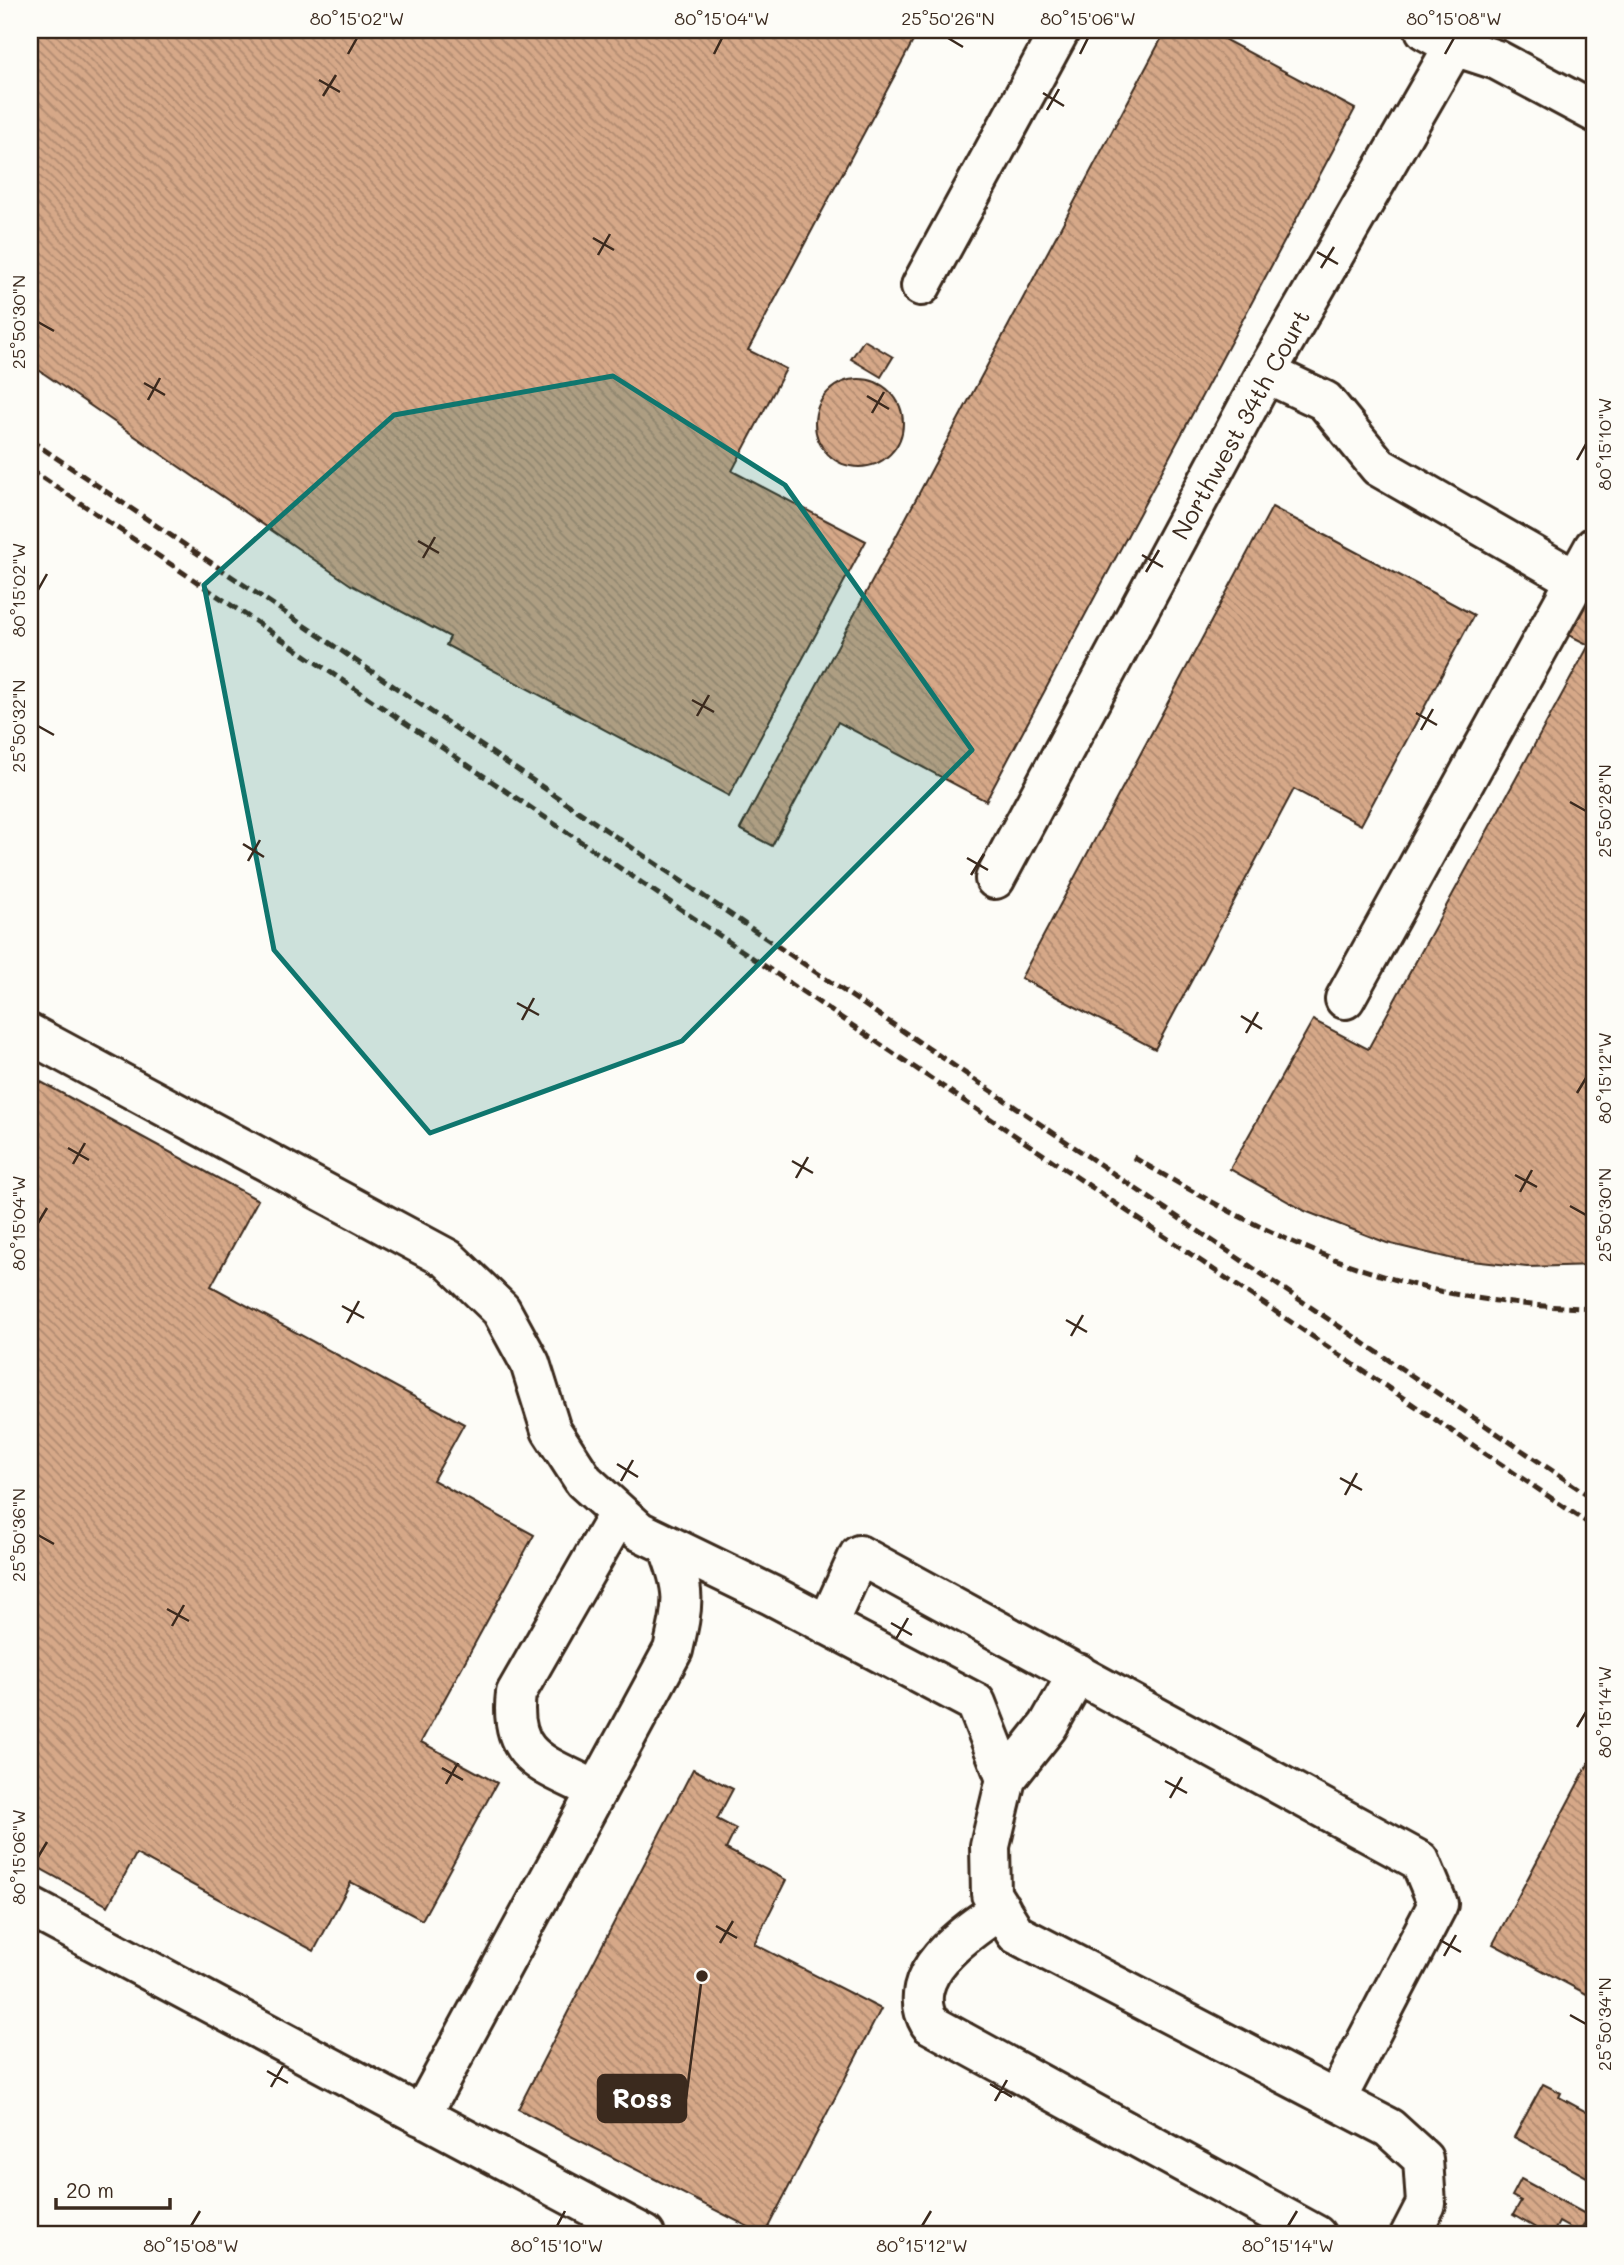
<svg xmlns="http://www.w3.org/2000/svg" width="1624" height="2265" font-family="Mali,sans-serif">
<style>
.building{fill:url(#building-back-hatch);stroke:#3b2a1e;stroke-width:2}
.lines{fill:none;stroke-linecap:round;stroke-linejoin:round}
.minor-casing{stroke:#3b2a1e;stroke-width:44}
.minor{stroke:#fdfcf7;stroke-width:38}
.rail{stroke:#3b2a1e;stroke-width:5;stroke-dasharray:10 5;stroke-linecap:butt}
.marked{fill:#0f766e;fill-opacity:0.2;stroke:#0f766e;stroke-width:5;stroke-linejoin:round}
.ticks{fill:none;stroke:#3b2a1e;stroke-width:2.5}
.labels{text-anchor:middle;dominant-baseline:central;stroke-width:6;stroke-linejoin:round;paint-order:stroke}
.street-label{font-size:24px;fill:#3b2a1e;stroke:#fdfcf7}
.leader{fill:none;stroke:#3b2a1e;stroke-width:2.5}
.callout-dot{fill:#3b2a1e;stroke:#fdfcf7;stroke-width:2.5}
.callout{fill:#3b2a1e;stroke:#3b2a1e;stroke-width:2.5}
.callout-label{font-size:26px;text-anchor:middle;font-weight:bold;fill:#fff}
.neatline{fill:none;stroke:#3b2a1e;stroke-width:2.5}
.ticks-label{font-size:18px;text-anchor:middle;fill:#3b2a1e}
</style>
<defs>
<pattern id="building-back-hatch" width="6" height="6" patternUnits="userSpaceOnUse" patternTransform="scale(1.75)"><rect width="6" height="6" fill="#d6a888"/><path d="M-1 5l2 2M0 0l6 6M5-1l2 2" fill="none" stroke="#af896f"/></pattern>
</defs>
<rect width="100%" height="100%" fill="#fdfcf7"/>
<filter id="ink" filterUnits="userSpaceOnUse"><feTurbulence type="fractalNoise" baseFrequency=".0143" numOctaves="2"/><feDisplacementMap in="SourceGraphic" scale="14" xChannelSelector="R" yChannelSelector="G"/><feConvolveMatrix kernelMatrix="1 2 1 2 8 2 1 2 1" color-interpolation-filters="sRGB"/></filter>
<g filter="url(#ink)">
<!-- building -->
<path class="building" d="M30 30H919L748 350 786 369 732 471 866 541 729 796 446 645 450 637 351 585 30 364Z
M1166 30H1207L1355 109 986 801 838 722 772 846 740 829Z
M864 340 893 357 881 377 851 359Z
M815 423a44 44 0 1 1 88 0a44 44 0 1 1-88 0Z
M1272 507 1474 615 1361 825 1294 789 1155 1049 1021 978Z
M1594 589V1265L1527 1267 1453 1259 1387 1243 1305 1211 1230 1169 1313 1020 1368 1049 1589 645 1569 635Z
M30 1076 258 1200 211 1286 464 1424 433 1480 534 1535 421 1742 497 1783 422 1920 351 1882 314 1951 136 1854 108 1906 30 1863Z
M1594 1753V1998L1493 1944Z
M693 1769 733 1789 717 1819 736 1829 726 1849 786 1880 754 1944 881 2009 764 2235 518 2109Z
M1543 2084 1561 2093 1559 2097 1594 2116V2181L1514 2137Z
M1521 2179 1589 2216 1579 2233 1559 2222 1552 2235H1548L1513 2215 1521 2201 1512 2196Z"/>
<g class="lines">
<defs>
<path id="minor" d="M1425 30 1454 46 1497 60 1594 112
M921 286 1060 30
M1266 373 1325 401 1379 467 1576 580
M995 879 1266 373 1454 46
M1345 999 1594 547
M30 1034 448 1259 501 1310 530 1363 551 1430 584 1481 639 1531 773 1596 976 1703 1006 1779 990 1846 991 1894 1016 1934 1389 2128 1423 2159 1426 2204 1410 2235
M827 1625 859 1555 1420 1861 1438 1904 1336 2100
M1006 1779 1048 1726 1078 1673
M597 1791C546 1764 508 1760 516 1693L619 1513
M30 1907 645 2235
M1001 1909C966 1932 901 1976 930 2024L1316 2235
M421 2116 673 1650C684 1602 686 1592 668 1546"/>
</defs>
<!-- minor casing -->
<use href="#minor" class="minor-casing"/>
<!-- minor -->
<use href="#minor" class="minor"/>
<!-- rail -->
<path class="rail" d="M30 440 1594 1499
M30 469 1594 1527
M1133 1157C1287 1248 1411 1306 1594 1308"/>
</g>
</g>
<!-- marked area -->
<path class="marked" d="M613 376 785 485 972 750 682 1041 430 1133 274 950 204 585 394 415Z"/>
<!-- ticks -->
<path class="ticks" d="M948 38 963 47M348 54 357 38M714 54 722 38M1080 54 1088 38M1445 54 1454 38M319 80 340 92M1043 93 1064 106M323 96 336 75M1047 110 1059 89M593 238 614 250M1317 252 1338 264M598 255 610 234M1321 268 1334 247M38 322 54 331M144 383 165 395M867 396 889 409M148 400 160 378M872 413 884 392M1577 460 1586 444M418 541 439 553M1142 555 1163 567M423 558 435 537M1146 572 1159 550M38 590 47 574M692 700 714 712M1416 713 1437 725M697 716 709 695M38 726 54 735M1421 730 1433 709M1570 802 1586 811M243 844 264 857M967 858 988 870M248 861 260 840M971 875 984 854M517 1003 539 1015M1241 1016 1262 1029M522 1020 534 998M1246 1033 1258 1012M1577 1093 1586 1078M68 1148 89 1160M792 1161 813 1173M73 1164 85 1143M1515 1175 1537 1187M796 1178 808 1157M1520 1192 1532 1170M1570 1206 1586 1215M38 1223 47 1208M342 1306 364 1318M1066 1320 1087 1332M347 1323 359 1301M1071 1336 1083 1315M617 1464 638 1477M1340 1478 1362 1490M621 1481 633 1460M1345 1495 1357 1473M38 1535 54 1544M167 1609 189 1621M891 1623 912 1635M172 1626 184 1605M896 1639 908 1618M1577 1727 1586 1712M442 1768 463 1780M1165 1781 1187 1793M446 1784 458 1763M1170 1798 1182 1777M38 1857 47 1842M716 1926 737 1938M1440 1940 1461 1952M720 1943 733 1921M1444 1956 1456 1935M1570 2015 1586 2024M267 2071 288 2083M990 2084 1012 2097M271 2087 283 2066M995 2101 1007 2080M191 2226 200 2211M557 2226 565 2211M922 2226 931 2211M1288 2226 1297 2211"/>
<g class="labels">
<!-- street labels -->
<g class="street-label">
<text transform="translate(1240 424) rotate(-61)">Northwest 34th Court</text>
</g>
</g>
<!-- callouts -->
<path class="leader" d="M702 1976L686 2099"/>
<circle class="callout-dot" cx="702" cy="1976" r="7"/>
<rect class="callout" x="598" y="2075" width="88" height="47" rx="7"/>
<g class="callout-label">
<text x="642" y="2108">Ross</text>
</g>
<!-- margin -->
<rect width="1624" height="2265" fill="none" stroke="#fdfcf7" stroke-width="77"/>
<!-- scale -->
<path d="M56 2198v10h114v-10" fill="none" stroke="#3b2a1e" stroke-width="3.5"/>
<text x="66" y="2198" font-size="21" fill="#3b2a1e" stroke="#fdfcf7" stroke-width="5" paint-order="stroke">20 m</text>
<rect x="38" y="38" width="1548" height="2188" class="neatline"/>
<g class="ticks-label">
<text x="357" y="25">80°15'02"W</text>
<text x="722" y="25">80°15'04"W</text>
<text x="948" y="25">25°50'26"N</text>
<text x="1088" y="25">80°15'06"W</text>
<text x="1454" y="25">80°15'08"W</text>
<text transform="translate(19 322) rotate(-90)" y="6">25°50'30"N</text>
<text transform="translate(1605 444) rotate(-90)" y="6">80°15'10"W</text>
<text transform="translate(19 590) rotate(-90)" y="6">80°15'02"W</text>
<text transform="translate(19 726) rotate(-90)" y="6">25°50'32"N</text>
<text transform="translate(1605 811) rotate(-90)" y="6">25°50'28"N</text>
<text transform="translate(1605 1078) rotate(-90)" y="6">80°15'12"W</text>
<text transform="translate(1605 1215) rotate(-90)" y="6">25°50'30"N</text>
<text transform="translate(19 1223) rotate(-90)" y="6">80°15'04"W</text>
<text transform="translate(19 1535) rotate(-90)" y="6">25°50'36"N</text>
<text transform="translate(1605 1712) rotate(-90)" y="6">80°15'14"W</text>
<text transform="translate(19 1857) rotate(-90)" y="6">80°15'06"W</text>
<text transform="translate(1605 2024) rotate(-90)" y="6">25°50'34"N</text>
<text x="191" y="2252">80°15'08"W</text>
<text x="557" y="2252">80°15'10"W</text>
<text x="922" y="2252">80°15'12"W</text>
<text x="1288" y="2252">80°15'14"W</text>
</g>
</svg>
